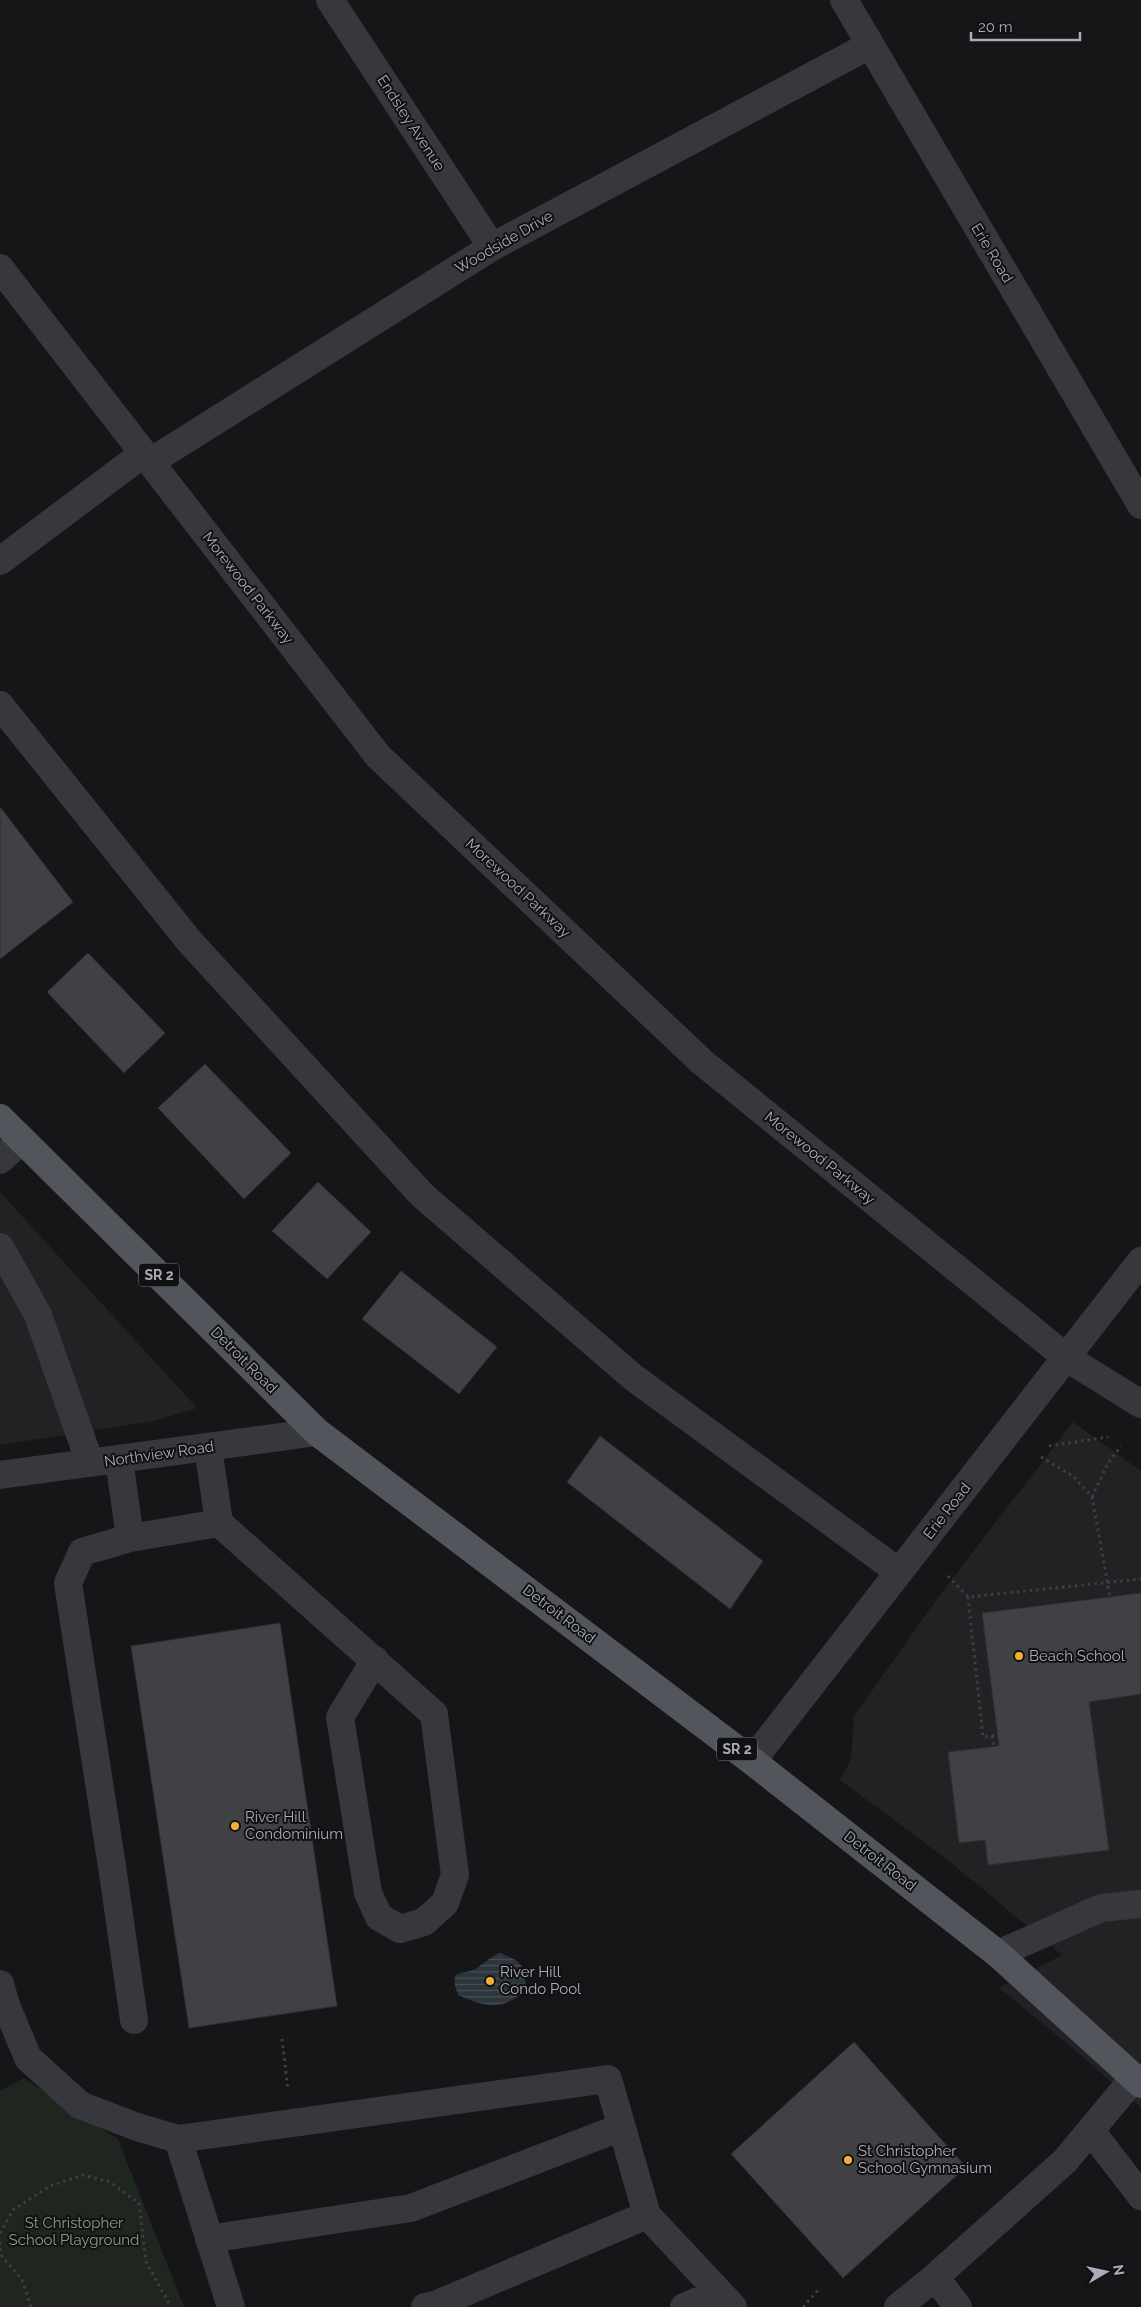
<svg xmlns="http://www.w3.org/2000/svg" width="1141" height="2307" font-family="Raleway,sans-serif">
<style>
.built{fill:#222225}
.green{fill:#1e261f}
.water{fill:url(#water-rules)}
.building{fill:#404145;stroke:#303034}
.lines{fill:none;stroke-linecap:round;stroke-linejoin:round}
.path{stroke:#3d3f44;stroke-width:3;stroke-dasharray:2.5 4;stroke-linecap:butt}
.minor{stroke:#37383d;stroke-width:28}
.major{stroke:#53555c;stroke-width:28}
.poi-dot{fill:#f2b134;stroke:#111113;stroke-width:2}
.labels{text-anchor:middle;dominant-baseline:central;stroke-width:4;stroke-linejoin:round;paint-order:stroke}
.shield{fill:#111113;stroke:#7b7e86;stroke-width:1}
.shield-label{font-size:14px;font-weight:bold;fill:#a8adb8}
.street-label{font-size:15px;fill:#a8adb8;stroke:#111113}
.poi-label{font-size:15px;fill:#a8adb8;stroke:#111113;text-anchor:start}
.park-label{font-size:15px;fill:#7fa381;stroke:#111113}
</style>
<defs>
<pattern id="water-rules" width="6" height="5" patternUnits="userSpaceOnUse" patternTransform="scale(1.25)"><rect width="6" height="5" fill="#2c353c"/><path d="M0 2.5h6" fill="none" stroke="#485056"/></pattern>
</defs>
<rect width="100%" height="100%" fill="#161618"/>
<!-- built -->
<path class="built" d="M0 1192 197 1408 154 1421 0 1445Z
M1073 1422 1141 1471V2108L1069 2045 999 1988 1062 1955 949 1861 840 1780 851 1759 854 1716 939 1596Z"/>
<!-- green -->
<path class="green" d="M23 2078 118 2139 184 2307H0V2091Z"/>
<!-- water -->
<path class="water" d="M500 1953C521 1961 525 1965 526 1987 506 2013 484 2007 458 1995 448 1966 462 1977 477 1968 485 1962 491 1957 500 1953Z"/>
<!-- building -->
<path class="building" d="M0 807 73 902 0 959Z
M88 953 165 1033 124 1073 47 992Z
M205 1064 291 1153 244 1199 158 1108Z
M318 1182 371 1232 327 1279 272 1231Z
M401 1271 497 1347 459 1394 362 1319Z
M600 1436 763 1561 730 1609 567 1482Z
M1141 1593V1694L1089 1702 1109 1850 988 1865 985 1840 959 1843 948 1752 999 1746 982 1613Z
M280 1623 337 2006 189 2028 131 1646Z
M854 2042 966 2167 843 2278 731 2154Z"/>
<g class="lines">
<!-- path -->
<path class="path" d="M1049 1446 1108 1437
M1041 1457 1073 1476 1092 1497 1110 1597
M1092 1497 1108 1463 1121 1446
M948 1576 968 1597 1141 1579
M968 1597 983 1737 997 1735
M992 1736 994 1746
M282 2039 288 2090
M0 2233 13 2210 50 2186 83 2175 110 2182 139 2203 146 2262 171 2307
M0 2242 1 2255 22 2280 31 2307
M803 2307 819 2289"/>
<!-- minor -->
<path class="minor" d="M330 0 492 247
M844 0 1141 505
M0 268 378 756 702 1062 1067 1358 1141 1404
M150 462 492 247 870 45
M0 561 144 453
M0 705 190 942 422 1195 634 1378 899 1572
M0 1160 22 1140
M0 1247 38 1315 90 1463
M208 1447 219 1523 434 1714 455 1875 445 1903 424 1922 400 1929 379 1917 368 1893 340 1717 375 1660
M119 1459 130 1538 219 1523
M0 1475 317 1432
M130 1538 82 1552 68 1583 113 1873 134 2020
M752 1761 1141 1261
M998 1954 1101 1908 1141 1904
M0 1984 6 2005 28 2058 80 2105 137 2127 178 2139 608 2079 647 2215 733 2307
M1091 2131 1141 2196
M178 2139 231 2307
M209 2239 411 2208 622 2127
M935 2277 958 2307
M425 2307 435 2305 647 2215
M684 2307 719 2292
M898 2307 935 2277 1065 2161 1134 2078"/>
<!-- major -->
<path class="major" d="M0 1118 317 1432 752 1761 998 1954 1141 2084"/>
</g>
<!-- markers -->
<g class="poi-dot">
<circle cx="1019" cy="1656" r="5"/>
<circle cx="235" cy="1826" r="5"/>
<circle cx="490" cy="1981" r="5"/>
<circle cx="848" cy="2160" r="5"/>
</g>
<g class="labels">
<!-- shield labels -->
<g class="shield">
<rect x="139" y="1263.5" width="40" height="23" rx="4"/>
<rect x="717" y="1737.5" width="40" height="23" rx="4"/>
</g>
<g class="shield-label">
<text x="159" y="1275">SR 2</text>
<text x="737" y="1749">SR 2</text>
</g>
<!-- street labels -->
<g class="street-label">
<text transform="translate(411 123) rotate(57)">Endsley Avenue</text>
<text transform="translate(504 242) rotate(-30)">Woodside Drive</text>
<text transform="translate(992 253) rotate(59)">Erie Road</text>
<text transform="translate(248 588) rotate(52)">Morewood Parkway</text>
<text transform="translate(518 888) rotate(43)">Morewood Parkway</text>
<text transform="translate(820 1158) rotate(39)">Morewood Parkway</text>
<text transform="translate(244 1360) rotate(45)">Detroit Road</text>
<text transform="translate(159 1454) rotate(-8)">Northview Road</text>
<text transform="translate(947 1511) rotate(-52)">Erie Road</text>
<text transform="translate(559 1614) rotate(37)">Detroit Road</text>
<text transform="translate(880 1861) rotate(38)">Detroit Road</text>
</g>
<!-- poi labels -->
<g class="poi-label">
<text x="1029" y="1656">Beach School</text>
<text x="245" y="1817">River Hill<tspan x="245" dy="17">Condominium</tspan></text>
<text x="500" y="1972">River Hill<tspan x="500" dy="17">Condo Pool</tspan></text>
<text x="858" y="2151">St Christopher<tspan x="858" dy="17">School Gymnasium</tspan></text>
</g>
<!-- park labels -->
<g class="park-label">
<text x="74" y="2223">St Christopher<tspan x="74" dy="17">School Playground</tspan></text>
</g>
</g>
<!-- north arrow -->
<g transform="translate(1106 2272) rotate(81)" stroke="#111113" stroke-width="4" paint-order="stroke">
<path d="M0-4L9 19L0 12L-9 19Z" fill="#a8adb8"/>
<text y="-8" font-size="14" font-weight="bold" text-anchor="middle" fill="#a8adb8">N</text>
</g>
<!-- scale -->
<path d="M971 32v8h109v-8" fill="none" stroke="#a8adb8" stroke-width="2.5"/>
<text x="978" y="32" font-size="15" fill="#a8adb8" stroke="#111113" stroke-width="4" paint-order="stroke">20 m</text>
</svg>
